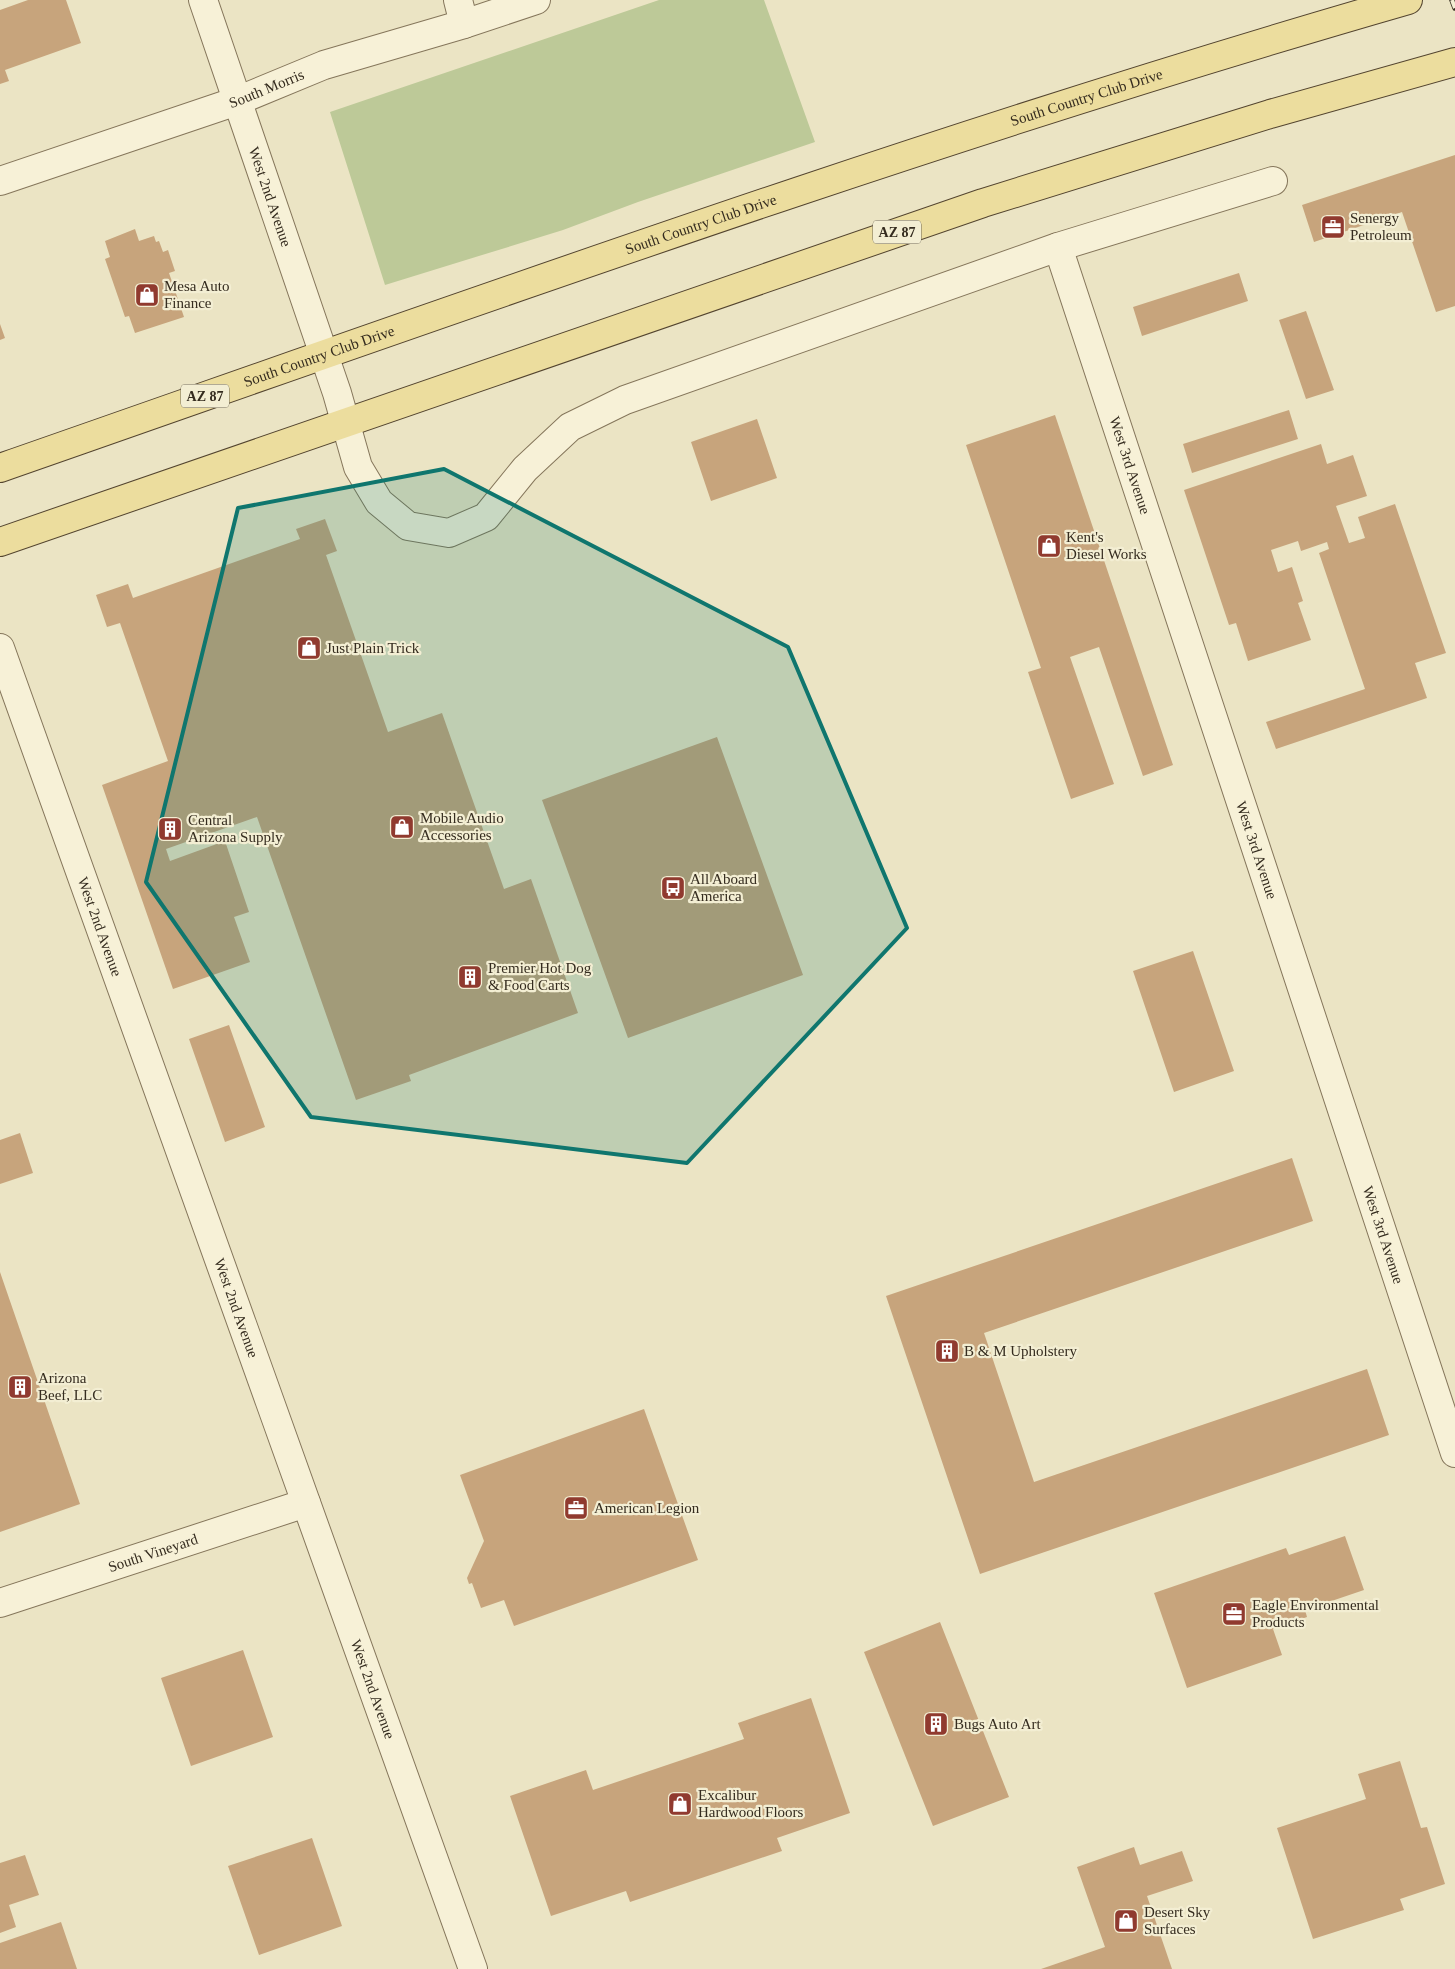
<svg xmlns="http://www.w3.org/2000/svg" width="1455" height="1969" font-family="Georgia,serif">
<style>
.green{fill:#bdc998}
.building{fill:#c7a47c}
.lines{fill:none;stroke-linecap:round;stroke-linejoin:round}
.minor-casing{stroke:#85765b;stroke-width:30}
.major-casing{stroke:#53442f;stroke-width:30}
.minor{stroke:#f7f1d7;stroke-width:28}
.major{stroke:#ecdd9e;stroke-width:28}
.rail-casing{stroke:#352c1f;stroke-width:5.5}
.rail{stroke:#f3eed3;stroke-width:4;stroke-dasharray:11;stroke-linecap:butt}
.marked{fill:#0f766e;fill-opacity:0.2;stroke:#0f766e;stroke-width:4;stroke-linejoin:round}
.labels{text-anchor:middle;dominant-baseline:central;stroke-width:4.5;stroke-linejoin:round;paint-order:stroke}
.shield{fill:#f3eed3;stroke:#6e6655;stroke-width:1}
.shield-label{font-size:14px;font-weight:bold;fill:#352c1f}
.street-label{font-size:15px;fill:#352c1f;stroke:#f3eed3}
.poi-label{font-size:15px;fill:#352c1f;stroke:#f3eed3;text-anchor:start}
</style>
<rect width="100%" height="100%" fill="#ebe4c4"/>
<!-- green -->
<path class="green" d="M659 0H764L815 142 638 202 563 230 385 285 330 112Z"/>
<!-- building -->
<path class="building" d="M28 0H66L81 43 5 70 9 81 0 84V10Z
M1455 155V306L1436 312 1402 212 1314 242 1302 205Z
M135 229 139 241 154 236 156 242 159 241 163 252 168 250 175 271 169 273 184 317 135 333 129 316 125 317 105 259 110 257 105 241Z
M1239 273 1248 301 1142 336 1133 307Z
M1306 311 1334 390 1306 399 1279 320Z
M0 324 5 338 0 340Z
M1289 410 1298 439 1192 473 1183 444Z
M1055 415 1173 765 1143 776 1099 647 1070 657 1114 784 1071 799 1028 672 1041 668 966 445Z
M757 419 777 478 711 501 691 442Z
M1321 444 1327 464 1353 455 1367 496 1336 506 1349 543 1365 538 1358 517 1395 504 1446 653 1415 663 1427 698 1276 749 1266 722 1365 689 1319 553 1329 549 1327 542 1301 551 1298 541 1271 550 1278 572 1292 567 1303 601 1298 603 1311 640 1248 661 1236 623 1229 625 1184 490Z
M325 519 337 551 326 555 388 732 442 713 504 889 531 879 578 1013 409 1075 411 1081 356 1100 257 817 166 849 170 861 225 841 249 912 234 917 250 962 173 989 102 785 168 761 120 623 107 627 96 595 128 584 133 598 300 539 296 529Z
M717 737 803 975 628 1038 542 800Z
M1193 951 1234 1071 1174 1092 1133 971Z
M229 1025 265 1127 225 1142 189 1039Z
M20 1133 33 1173 0 1184V1140Z
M1292 1158 1313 1221 984 1333 1034 1482 1367 1369 1389 1435 980 1574 886 1296Z
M0 1272 80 1504 0 1532Z
M644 1409 698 1560 514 1626 504 1600 481 1608 472 1583 469 1584 467 1578 484 1541 460 1475Z
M1345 1536 1364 1590 1305 1610 1307 1617 1273 1629 1282 1655 1187 1688 1154 1593 1286 1548 1289 1555Z
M940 1622 1009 1797 933 1826 864 1652Z
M243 1650 273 1737 191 1766 161 1678Z
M811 1698 850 1813 777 1838 782 1851 630 1902 626 1891 551 1916 510 1796 586 1770 593 1790 744 1739 738 1723Z
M1400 1761 1421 1828 1427 1827 1445 1884 1400 1899 1404 1910 1313 1939 1277 1828 1366 1799 1358 1774Z
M312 1838 342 1926 259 1955 228 1866Z
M1134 1847 1140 1865 1182 1851 1193 1881 1147 1896 1172 1969H1041L1105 1947 1077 1867Z
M25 1855 39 1895 9 1905 16 1927 0 1933V1863Z
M61 1922 77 1969H0V1943Z"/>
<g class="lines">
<defs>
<g id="minor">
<path id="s1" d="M203 0 337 393 358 467 379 502 408 526 449 533 486 517 525 469 570 427 625 400 1058 247 1273 181"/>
<path d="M458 0 464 24"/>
<path id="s2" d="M0 181 237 101 324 65 464 24 536 0"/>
<path id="s3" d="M1058 247 1455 1453"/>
<path id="s4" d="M0 648 473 1969"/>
<path id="s5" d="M0 1603 306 1503"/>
</g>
<g id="major">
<path id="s6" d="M0 468C467 305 932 137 1408 0"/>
<path d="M0 542 983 203 1270 114 1455 62"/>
</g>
</defs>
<!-- minor casing -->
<use href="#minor" class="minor-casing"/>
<!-- major casing -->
<use href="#major" class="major-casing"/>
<!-- minor -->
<use href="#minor" class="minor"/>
<!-- major -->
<use href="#major" class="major"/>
<defs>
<path id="rail" d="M1452 0 1455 8"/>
</defs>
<!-- rail casing -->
<use href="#rail" class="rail-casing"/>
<!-- rail -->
<use href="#rail" class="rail"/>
</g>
<!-- marked area -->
<path class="marked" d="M444 469 788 647 907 928 687 1163 311 1117 146 882 238 508Z"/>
<!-- icons -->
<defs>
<symbol id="office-square" viewBox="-11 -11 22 22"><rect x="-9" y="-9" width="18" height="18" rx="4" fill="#903a2f" stroke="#f3eed3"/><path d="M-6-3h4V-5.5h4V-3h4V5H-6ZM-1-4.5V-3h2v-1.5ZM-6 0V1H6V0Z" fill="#fff"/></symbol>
<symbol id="shop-square" viewBox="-11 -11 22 22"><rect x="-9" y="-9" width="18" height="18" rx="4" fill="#903a2f" stroke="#f3eed3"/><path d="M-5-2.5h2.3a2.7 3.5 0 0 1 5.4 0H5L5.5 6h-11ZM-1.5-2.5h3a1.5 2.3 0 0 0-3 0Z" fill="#fff"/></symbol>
<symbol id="building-square" viewBox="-11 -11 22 22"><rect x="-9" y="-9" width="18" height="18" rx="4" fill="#903a2f" stroke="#f3eed3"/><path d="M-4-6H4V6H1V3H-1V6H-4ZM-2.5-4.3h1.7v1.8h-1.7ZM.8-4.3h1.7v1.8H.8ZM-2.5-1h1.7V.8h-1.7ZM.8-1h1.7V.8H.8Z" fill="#fff"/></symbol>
<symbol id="bus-square" viewBox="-11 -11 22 22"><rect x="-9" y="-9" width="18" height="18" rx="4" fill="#903a2f" stroke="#f3eed3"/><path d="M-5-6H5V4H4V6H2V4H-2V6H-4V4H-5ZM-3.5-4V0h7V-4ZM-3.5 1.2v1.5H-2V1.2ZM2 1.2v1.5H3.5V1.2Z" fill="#fff"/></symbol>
</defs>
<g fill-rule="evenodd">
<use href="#office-square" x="1319" y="213" width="28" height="28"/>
<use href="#shop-square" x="133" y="281" width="28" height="28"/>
<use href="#shop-square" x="1035" y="532" width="28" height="28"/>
<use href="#shop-square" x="295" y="634" width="28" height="28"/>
<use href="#shop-square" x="388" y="813" width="28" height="28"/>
<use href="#building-square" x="156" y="815" width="28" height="28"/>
<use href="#bus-square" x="659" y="874" width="28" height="28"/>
<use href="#building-square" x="456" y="963" width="28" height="28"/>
<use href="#building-square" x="933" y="1337" width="28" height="28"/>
<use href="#building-square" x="6" y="1373" width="28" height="28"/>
<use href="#office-square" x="562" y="1494" width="28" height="28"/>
<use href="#office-square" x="1220" y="1600" width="28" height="28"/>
<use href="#building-square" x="922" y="1710" width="28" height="28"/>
<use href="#shop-square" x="666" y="1790" width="28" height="28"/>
<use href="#shop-square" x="1112" y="1907" width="28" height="28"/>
</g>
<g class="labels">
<!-- shield labels -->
<g class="shield">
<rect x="873" y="220.5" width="48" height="23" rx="4"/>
<rect x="181" y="384.5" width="48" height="23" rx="4"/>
</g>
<g class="shield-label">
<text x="897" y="232">AZ 87</text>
<text x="205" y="396">AZ 87</text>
</g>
<!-- street labels -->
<g class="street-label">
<text stroke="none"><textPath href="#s2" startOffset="282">South Morris</textPath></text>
<text stroke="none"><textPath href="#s6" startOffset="1148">South Country Club Drive</textPath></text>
<text stroke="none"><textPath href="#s1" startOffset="208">West 2nd Avenue</textPath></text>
<text stroke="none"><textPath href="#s6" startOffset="742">South Country Club Drive</textPath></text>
<text stroke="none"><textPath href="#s6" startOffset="338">South Country Club Drive</textPath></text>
<text stroke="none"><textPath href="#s3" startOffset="230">West 3rd Avenue</textPath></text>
<text stroke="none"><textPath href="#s3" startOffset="635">West 3rd Avenue</textPath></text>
<text stroke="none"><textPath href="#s4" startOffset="296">West 2nd Avenue</textPath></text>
<text stroke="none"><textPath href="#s3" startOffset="1040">West 3rd Avenue</textPath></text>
<text stroke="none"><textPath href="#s4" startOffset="701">West 2nd Avenue</textPath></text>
<text stroke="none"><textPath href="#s5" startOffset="161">South Vineyard</textPath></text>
<text stroke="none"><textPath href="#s4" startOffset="1106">West 2nd Avenue</textPath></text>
</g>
<!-- poi labels -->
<g class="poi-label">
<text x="1350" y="218">Senergy<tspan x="1350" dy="17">Petroleum</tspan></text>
<text x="164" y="286">Mesa Auto<tspan x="164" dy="17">Finance</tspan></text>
<text x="1066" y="537">Kent's<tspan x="1066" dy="17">Diesel Works</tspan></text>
<text x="326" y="648">Just Plain Trick</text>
<text x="420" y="818">Mobile Audio<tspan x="420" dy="17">Accessories</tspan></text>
<text x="188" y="820">Central<tspan x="188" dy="17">Arizona Supply</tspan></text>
<text x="690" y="879">All Aboard<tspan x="690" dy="17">America</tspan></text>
<text x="488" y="968">Premier Hot Dog<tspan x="488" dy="17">&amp; Food Carts</tspan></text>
<text x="964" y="1351">B &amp; M Upholstery</text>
<text x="38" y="1378">Arizona<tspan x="38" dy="17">Beef, LLC</tspan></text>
<text x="594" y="1508">American Legion</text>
<text x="1252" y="1605">Eagle Environmental<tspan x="1252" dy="17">Products</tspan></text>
<text x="954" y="1724">Bugs Auto Art</text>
<text x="698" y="1795">Excalibur<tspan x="698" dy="17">Hardwood Floors</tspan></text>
<text x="1144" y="1912">Desert Sky<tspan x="1144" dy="17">Surfaces</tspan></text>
</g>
</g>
</svg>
